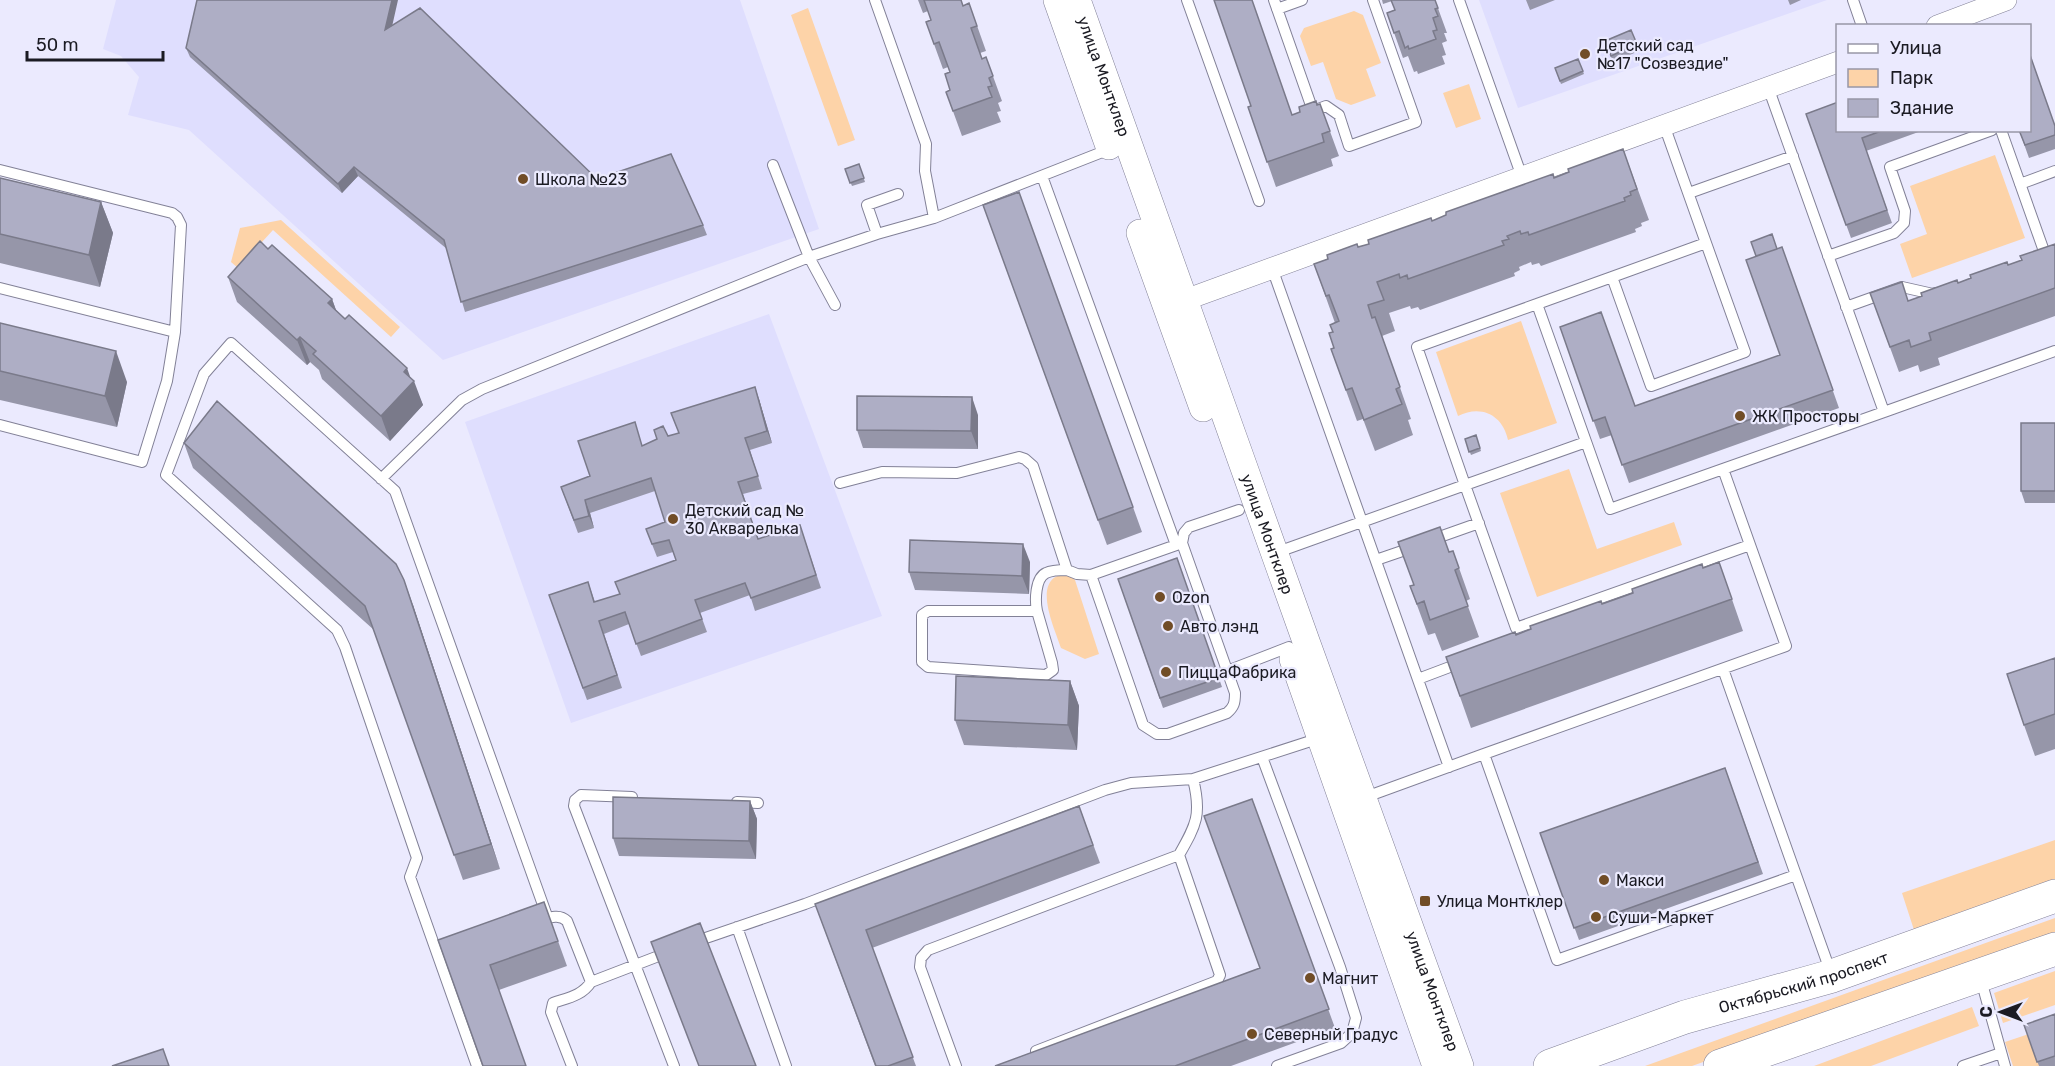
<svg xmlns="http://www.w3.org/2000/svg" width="2055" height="1066" font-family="Rubik,sans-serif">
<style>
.built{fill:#dfdefe}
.green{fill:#fdd3a8}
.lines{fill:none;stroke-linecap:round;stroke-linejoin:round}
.service-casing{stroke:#828197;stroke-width:12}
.minor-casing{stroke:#828197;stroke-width:22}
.tertiary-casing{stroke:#828197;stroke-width:28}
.primary-casing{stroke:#828197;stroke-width:34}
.service{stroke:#fff;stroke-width:10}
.minor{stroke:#fff;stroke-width:21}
.tertiary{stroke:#fff;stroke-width:27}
.primary{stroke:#fff;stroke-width:33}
.wall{fill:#9696a9}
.shaded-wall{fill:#7a7a8a}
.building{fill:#aeaec5;stroke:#7a7a8a;stroke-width:1.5}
.poi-dot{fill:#714d27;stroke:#ebeafe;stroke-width:2}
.labels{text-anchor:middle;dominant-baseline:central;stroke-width:4.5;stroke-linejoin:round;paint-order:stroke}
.poi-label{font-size:16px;fill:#1b1b23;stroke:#ebeafe;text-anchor:start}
.street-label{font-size:16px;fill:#1b1b23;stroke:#ebeafe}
</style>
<rect width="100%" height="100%" fill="#ebeafe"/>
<!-- built -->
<path class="built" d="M116 0H740L819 229 443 360 189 130 128 115 139 77 121 56 103 49Z
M1479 0H1827L1518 108Z
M769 314 882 616 571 723 465 422Z"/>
<!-- green -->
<path class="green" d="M808 8 855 140 838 146 791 15Z
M1354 11 1363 15 1381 63 1366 69 1376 96 1351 105 1336 99 1323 62 1311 66 1300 36 1304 28Z
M1469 84 1481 119 1456 128 1443 93Z
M1995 155 2025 238 1912 278 1900 244 1927 234 1910 186Z
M281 220 400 327 391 337 273 230 238 268 231 262 240 228Z
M1521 321 1557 423 1508 440C1503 415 1481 404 1458 416L1436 352Z
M1569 469 1597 549 1674 522 1682 545 1537 597 1500 493Z
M1067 574 1075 580 1099 654 1085 659 1061 648C1055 629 1029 576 1067 574Z
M2055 840V879L1914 930 1902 893Z
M2055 918V936L1692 1066H1645Z
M2055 971V1005L2003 1023 1994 993Z
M1972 1007 1979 1026 1871 1066H1814Z
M2055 1025 2039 1066H2013L2005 1042Z"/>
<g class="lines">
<defs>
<path id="service" d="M875 0 926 144 925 171 934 218
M1187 0 1259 201
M1274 0 1313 111 1326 106 1339 115 1349 146 1416 122 1373 0
M1459 0 1522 177
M1853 0 1862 26
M1277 9 1302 0
M1664 125 1706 243 1612 277 1651 386 1745 352 1706 243
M2001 130 2045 254 2039 256
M773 165 809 257 835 305
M0 170 172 213 177 217 181 225 175 332
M1042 176 1176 545
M2020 184 2055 171
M1689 193 1793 156
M877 234 867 205 898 194
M1828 256 1894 233 1904 223 1905 211 1890 167 1992 130
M1272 268 1449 767
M0 288 175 332 167 381 142 462 0 425
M1537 304 1417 347 1465 485 1586 442
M1846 307 1902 287 1933 294 1936 293
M1884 412 2055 351
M1723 469 1884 412 1768 87
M381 479 462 400 482 389 809 257 877 234 934 218 1110 149
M840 483 882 472 957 473 1019 457 1025 459 1033 466 1067 570 1077 574 1091 575 1182 543
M1431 540 1479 523
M1275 553 1465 485 1516 628 1750 545
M1376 560 1414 547
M1091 575 1143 725 1157 734H1168L1227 713C1234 707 1235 703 1235 693L1182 543 1184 533 1189 527 1239 510
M1037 611 1052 663 1053 670 1046 675 928 667 922 662V615L928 611H1037C1035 601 1035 578 1046 573 1052 570 1060 570 1067 570
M1723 669 1796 875
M1227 671 1289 647
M1418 679 1463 662
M1484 754 1786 646 1723 469 1610 509 1537 304 1612 277
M1262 757 1340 967 1356 1018 1352 1033 1341 1043 1277 1066
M632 797 581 795 575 800 574 806 674 1066
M1363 798 1484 754 1557 960 1796 875 1831 973
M737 802 758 803
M542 920C551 917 560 914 567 921L591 982C582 996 567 998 553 1003L551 1012 572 1066
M737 927 786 1066
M694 942 805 904 1105 790 1131 783 1193 779
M1981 980 2005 1066
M591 982 669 952
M1036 1051 1217 981 1220 975 1179 855C1196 825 1202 815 1193 779L1320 738
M477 1066 410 877 417 858 345 647 337 630 166 475 204 374 231 343 395 491 547 916
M956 1066 920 967 921 958 928 950 1179 855
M1963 1066 2001 1053"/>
<path id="minor" d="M1937 26 2006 0
M1185 300 1838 62"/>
<g id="tertiary">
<path d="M1057 0 1109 146"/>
<path id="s1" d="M1077 0 1307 644 1460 1066"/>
<path d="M1140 233 1203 408"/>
<path d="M1293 659 1436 1066"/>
</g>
<g id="primary">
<path id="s2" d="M1550 1066 1685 1017 1832 976 2055 896"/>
<path d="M1720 1066 2055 949"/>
</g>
</defs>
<!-- service casing -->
<use href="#service" class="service-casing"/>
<!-- minor casing -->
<use href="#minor" class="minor-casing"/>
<!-- tertiary casing -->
<use href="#tertiary" class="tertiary-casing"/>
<!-- primary casing -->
<use href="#primary" class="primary-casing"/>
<!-- service -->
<use href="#service" class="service"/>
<!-- minor -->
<use href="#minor" class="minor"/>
<!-- tertiary -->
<use href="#tertiary" class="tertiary"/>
<!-- primary -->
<use href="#primary" class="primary"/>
</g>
<!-- wall -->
<path class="wall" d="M918 0H961L963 6 969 3 986 51 980 53 982 59 986 57 1002 101 998 103 1001 111 997 112 1001 122 962 136 946 92 950 90V72L948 67 943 69 926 22 931 20 928 11 923 13Z
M1382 0H1435L1447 33H1444L1447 41 1442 43 1446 55 1442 56 1445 64 1418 74 1417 71 1414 72 1408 56 1403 58 1387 13 1395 10 1392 1 1383 4Z
M1526 0H1555L1530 10Z
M1788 0H1801L1790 5Z
M392 26 597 179 703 225 707 235 465 312 447 249 358 176 342 193 190 57 186 48Z
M1631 30 1639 51 1613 62 1605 41Z
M1578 59 1584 74 1561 84 1555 68Z
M1320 104 1339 156 1331 159 1333 166 1276 187 1248 107 1293 115Z
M1806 114 1838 130H1924L1866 151 1892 223 1851 238Z
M2055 126V149L2029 158 2019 130Z
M1623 149 1649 220 1641 223 1642 226 1635 229 1636 232 1541 266 1539 263 1532 265 1531 262 1519 267 1520 270 1514 273 1515 276 1420 310 1418 307 1411 309 1410 306 1389 313 1395 331 1382 336 1411 419 1408 420 1413 435 1375 451 1363 419 1357 421 1331 349 1334 348 1333 332 1335 323 1314 264 1432 221 1569 172Z
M859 164 865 182 852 186 845 169Z
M0 178 101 202 113 233 100 287 0 263Z
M1019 192 1142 532 1107 545 983 205Z
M2055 244V316L1938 358 1940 365 1920 372 1918 365 1899 372 1870 293 1908 301 2022 260Z
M1782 247 1839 408 1629 483 1612 435 1600 439 1560 327 1635 406 1780 355 1756 256Z
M268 249 332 299 336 310 411 378 423 405 390 441 322 379 319 370 310 362 307 365 237 302 228 277Z
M0 323 127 382 117 427 0 400Z
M759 399 772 443 750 450 762 489 743 494 758 539 800 525 821 588 755 611 750 595 700 613 707 632 641 656 629 624 604 634 622 688 587 700 549 595 588 582 595 602 620 594 676 560 673 552 657 557 646 529 665 522 655 491 590 513 594 528 578 533 561 487 590 476 643 446 668 436 679 433Z
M978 415V449L863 448 857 430Z
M2055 423V503H2025L2021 491Z
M1476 435 1481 451 1471 455 1465 439Z
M184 443 413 605 500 869 463 880 374 630 193 468Z
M1453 551 1470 599 1466 601 1479 637 1442 651 1435 633 1428 635 1410 586 1414 585 1449 552Z
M1177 558 1222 687 1163 708 1118 579Z
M1030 562 1029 594 915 590 909 572Z
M1719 562 1743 631 1471 728 1446 657 1516 635Z
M2055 658V749L2035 756 2024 725Z
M1070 681 1079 706 1077 750 964 745 955 720Z
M1725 768 1763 874 1579 940 1540 833Z
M1252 799 1335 1028 1231 1066H995L1260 968Z
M750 801 757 819 756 859 619 856 613 838Z
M1079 806 1100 863 872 948 916 1066H875L815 904Z
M544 902 567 966 499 990 438 940Z
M2055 1014V1066H2039L2024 1025Z"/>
<!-- shaded-wall -->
<path class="shaded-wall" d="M392 0H398L389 40 385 30Z
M354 167 358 176 342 193 338 184Z
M101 202 113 233 100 287 89 255Z
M332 299 341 324 328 303Z
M300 337 310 362 307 365 297 340Z
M116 351 127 382 117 427 105 396Z
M407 368 412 382 414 381 423 405 390 441 381 416 404 372Z
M755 387 759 399 772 443 767 431Z
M972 397 978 415V449L971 431Z
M585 500 590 513 594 528 589 516Z
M1023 544 1030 562 1029 594 1022 576Z
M404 580 413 605 500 869 491 844Z
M1070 681 1079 706 1077 750 1068 725Z
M750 801 757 819 756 859 749 841Z"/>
<!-- building -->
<path class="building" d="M197 0H392L385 30 420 8 597 179 671 154 703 225 461 302 444 240 354 167 338 184 186 48Z
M924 0H961L963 6 969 3 977 26 971 28 982 59 986 57 993 76 989 78 992 86 988 87 992 97 953 111 946 92 950 90 945 74 950 72 939 42 934 44 926 22 931 20Z
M1214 0H1252L1292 115 1300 112 1299 107 1316 101 1317 105 1320 104 1330 131 1322 134 1324 142 1267 162 1248 107 1251 106Z
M1391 0H1435L1438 8 1435 9 1438 16 1433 18 1437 30 1433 31 1436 39 1409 49 1408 46 1405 48 1399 31 1394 33 1387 13 1395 10Z
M1631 30 1637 44 1611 56 1605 41Z
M2030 55 2055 126V135L2025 145 2019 130H2030Z
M1578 59 1583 71 1560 81 1555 68Z
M1838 102V130H1884L1862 138 1887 210 1846 225 1806 114Z
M1623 149 1637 189 1630 192 1631 195 1624 198 1625 201 1529 235 1528 232 1521 234 1520 231 1507 236 1509 239 1502 241 1504 245 1408 279 1407 275 1400 278 1399 274 1377 282 1384 300 1368 305 1372 318 1375 317 1400 387 1396 389 1402 404 1364 420 1352 388 1346 390 1331 349 1334 348 1329 333 1333 332 1330 325 1339 321 1329 295 1326 296 1314 264 1328 259 1327 255 1357 244 1358 247 1369 244 1368 240 1431 218 1432 221 1446 215V212L1553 174 1554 178 1569 172 1568 169Z
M859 164 864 178 850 183 845 169Z
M0 178 101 202 89 255 0 234Z
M1019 192 1133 507 1098 520 983 205Z
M1772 234 1777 249 1756 256 1751 242Z
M260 241 268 249 272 245 332 299 328 303 345 319 349 315 407 368 404 372 414 381 381 416 313 354 316 351 300 337 297 340 228 277Z
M2055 244V288L1929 333 1931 340 1911 347 1909 340 1890 347 1870 293 1902 282 1908 301 1922 296 1921 293 1957 280 1958 283 1971 278 1970 275 2007 262 2008 265 2022 260 2020 256Z
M1782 247 1833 390 1622 465 1605 417 1593 421 1560 327 1601 312 1635 406 1780 355 1746 260Z
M0 323 116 351 105 396 0 371Z
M755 387 767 431 745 438 758 476 738 482 758 539 800 525 816 575 751 598 745 583 695 600 702 619 636 644 625 612 599 621 617 675 583 688 549 595 588 582 594 602 620 594 615 582 676 560 669 540 652 544 646 529 665 522 651 478 585 500 589 516 574 520 561 487 590 476 578 441 635 422 642 446 657 439 654 430 663 426 668 436 679 433 671 413Z
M857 396 972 397 971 431 857 430Z
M217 401 396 564 404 580 491 844 454 855 365 606 184 443Z
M2021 423H2055V491H2021Z
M1476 435 1480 448 1469 452 1465 439Z
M1440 527 1449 552 1453 551 1459 568 1455 570 1468 606 1430 620 1424 601 1417 604 1410 586 1414 585 1398 542Z
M910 540 1023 544 1022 576 909 572Z
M1177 558 1219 678 1160 698 1118 579Z
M1719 562 1732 599 1460 696 1446 657 1515 632 1516 635 1531 629 1530 626 1601 601 1602 604 1633 593 1632 589 1702 564 1703 568Z
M2055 658V714L2024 725 2007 674Z
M956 676 1070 681 1068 725 955 720Z
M1725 768 1758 862 1574 928 1540 833Z
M613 797 750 801 749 841 613 838Z
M1252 799 1329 1009 1175 1066H995L1260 968 1204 816Z
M1079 806 1093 845 866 930 913 1057 888 1066H876L815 904Z
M544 902 558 941 490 965 526 1066H483L438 940Z
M700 923 756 1066H699L651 942Z
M2055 1014V1056L2037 1062 2024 1025Z
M163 1049 169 1066H112Z"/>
<!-- markers -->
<g class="poi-dot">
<circle cx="1585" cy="54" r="6"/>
<circle cx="523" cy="179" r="6"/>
<circle cx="1740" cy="416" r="6"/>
<circle cx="673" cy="519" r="6"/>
<circle cx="1160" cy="597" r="6"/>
<circle cx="1168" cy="626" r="6"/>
<circle cx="1166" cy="672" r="6"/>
<circle cx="1604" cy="880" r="6"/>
<rect x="1419" y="895" width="12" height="12" rx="3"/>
<circle cx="1596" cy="917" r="6"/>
<circle cx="1310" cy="978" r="6"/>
<circle cx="1252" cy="1034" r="6"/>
</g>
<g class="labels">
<!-- poi labels -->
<g class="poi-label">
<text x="1597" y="45">Детский сад<tspan x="1597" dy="18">№17 "Созвездие"</tspan></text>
<text x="535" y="179">Школа №23</text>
<text x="1752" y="416">ЖК Просторы</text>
<text x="685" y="510">Детский сад №<tspan x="685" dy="18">30 Акварелька</tspan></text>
<text x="1172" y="597">Ozon</text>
<text x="1180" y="626">Авто лэнд</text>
<text x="1178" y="672">ПиццаФабрика</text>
<text x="1616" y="880">Макси</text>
<text x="1437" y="901">Улица Монтклер</text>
<text x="1608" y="917">Суши-Маркет</text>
<text x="1322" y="978">Магнит</text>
<text x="1264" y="1034">Северный Градус</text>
</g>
<!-- street labels -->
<g class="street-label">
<text stroke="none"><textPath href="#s1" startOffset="81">улица Монтклер</textPath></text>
<text stroke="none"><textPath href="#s1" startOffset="567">улица Монтклер</textPath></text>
<text stroke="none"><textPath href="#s2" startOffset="267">Октябрьский проспект</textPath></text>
<text stroke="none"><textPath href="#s1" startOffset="1053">улица Монтклер</textPath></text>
</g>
</g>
<!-- legend -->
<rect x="1836" y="24" width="195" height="108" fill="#ebeafe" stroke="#9897a6" stroke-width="1.5"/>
<rect x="1848" y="44" width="30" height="9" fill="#ffffff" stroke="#9897a6" stroke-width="1.5"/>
<text x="1890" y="54" font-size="18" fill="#1b1b23">Улица</text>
<rect x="1848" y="69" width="30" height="18" fill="#fdd3a8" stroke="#9897a6" stroke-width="1.5"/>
<text x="1890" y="84" font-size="18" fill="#1b1b23">Парк</text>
<rect x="1848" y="99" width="30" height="18" fill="#aeaec5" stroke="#9897a6" stroke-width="1.5"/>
<text x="1890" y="114" font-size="18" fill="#1b1b23">Здание</text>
<!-- north arrow -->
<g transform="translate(2001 1012) rotate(270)" stroke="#ebeafe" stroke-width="4.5" paint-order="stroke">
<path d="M0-4.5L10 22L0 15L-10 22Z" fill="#1b1b23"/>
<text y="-9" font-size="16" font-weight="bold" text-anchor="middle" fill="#1b1b23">С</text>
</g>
<!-- scale -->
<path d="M27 51v9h136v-9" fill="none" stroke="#1b1b23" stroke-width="3"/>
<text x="36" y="51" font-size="18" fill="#1b1b23" stroke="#ebeafe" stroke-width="4.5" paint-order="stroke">50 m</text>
</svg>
